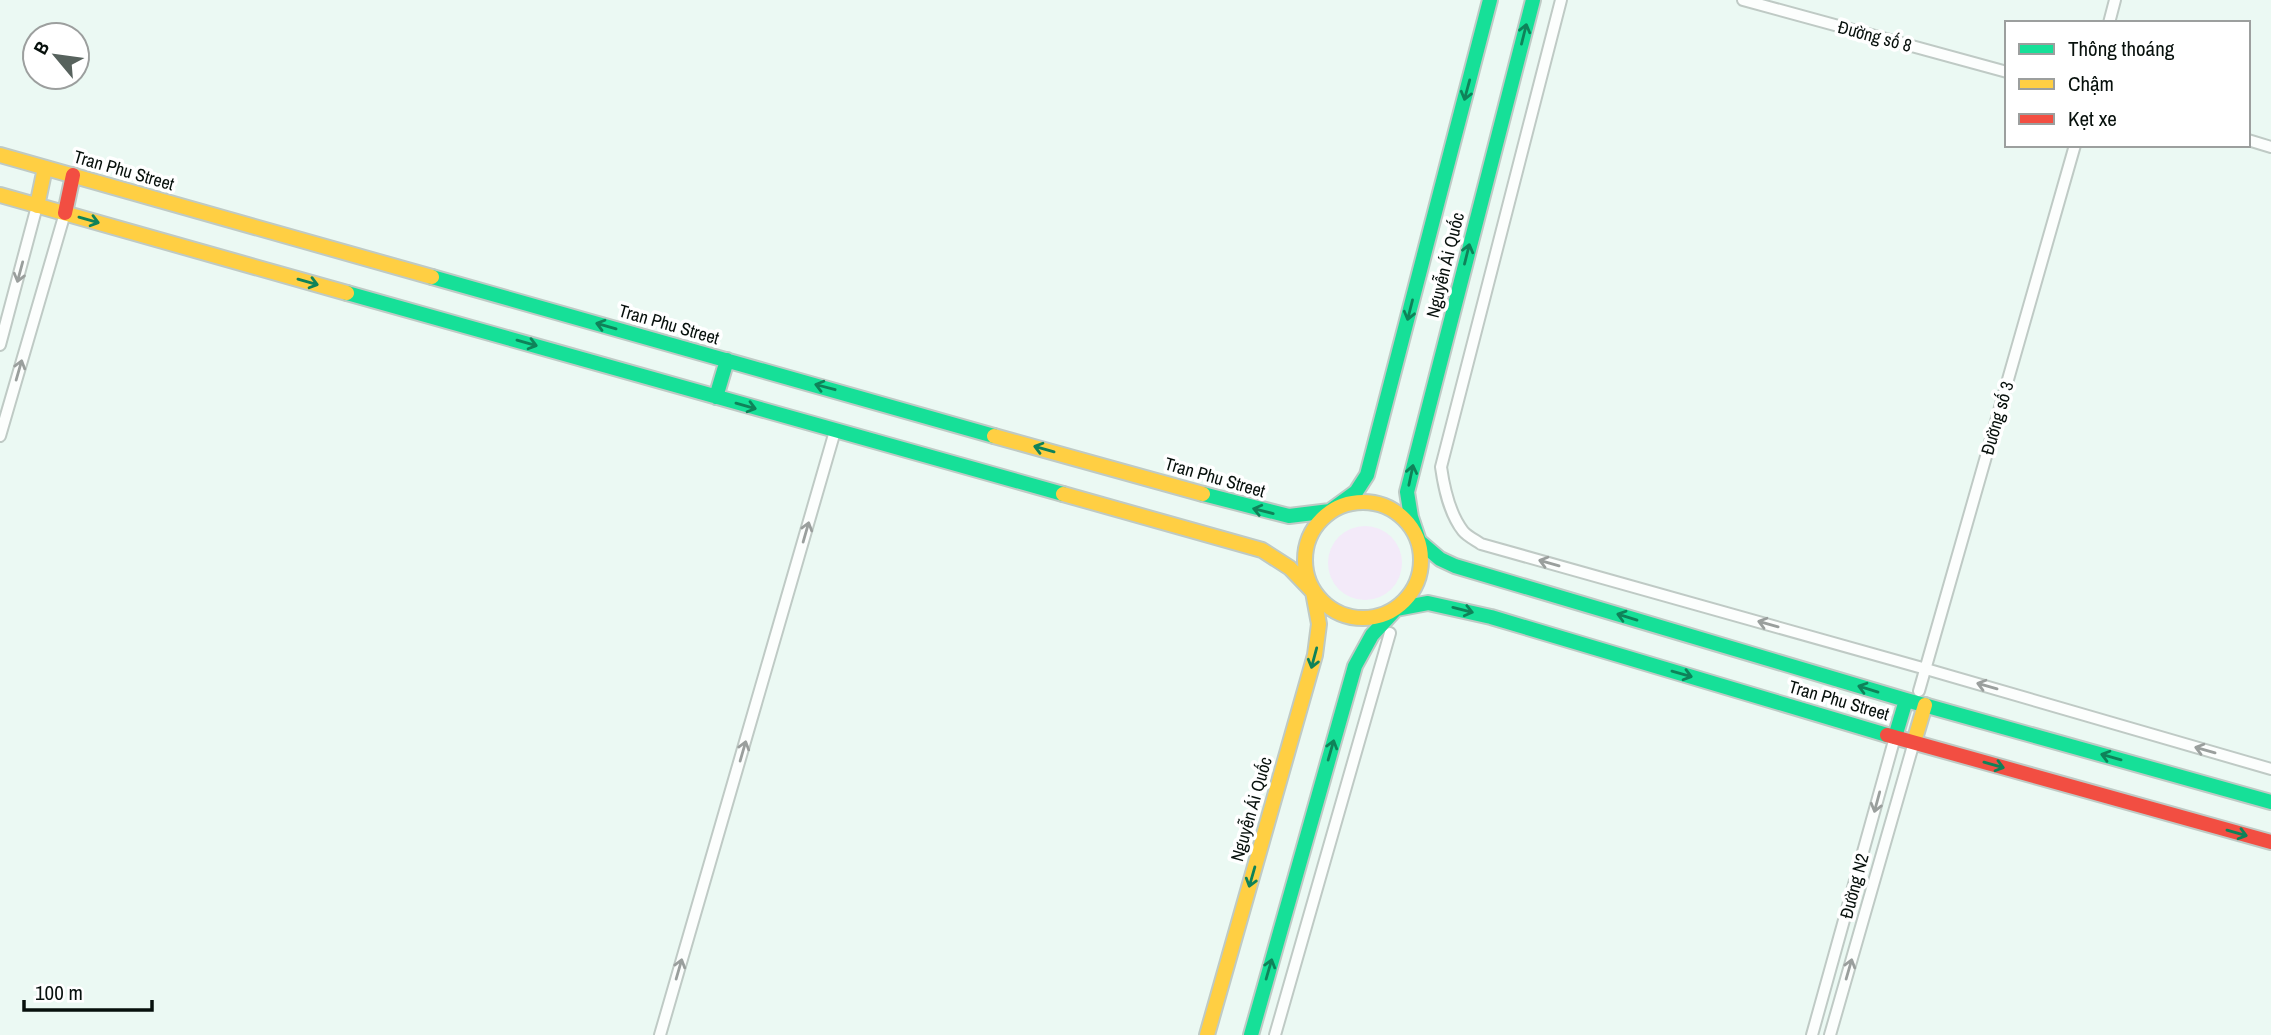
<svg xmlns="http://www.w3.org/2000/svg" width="2271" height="1035" font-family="'Archivo Narrow',sans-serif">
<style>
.green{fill:#f3eaf9}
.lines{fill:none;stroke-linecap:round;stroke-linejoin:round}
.street-casing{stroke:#bfcac5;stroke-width:14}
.fast-casing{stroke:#bfcac5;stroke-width:18}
.slow-casing{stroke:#bfcac5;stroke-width:18}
.jam-casing{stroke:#bfcac5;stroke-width:18}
.street{stroke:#fcfefd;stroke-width:10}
.fast{stroke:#16e098;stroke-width:14}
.slow{stroke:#ffcf43;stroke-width:14}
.jam{stroke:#f24e42;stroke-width:14}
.oneway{stroke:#0f8259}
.oneway2{stroke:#9a9f9d}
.labels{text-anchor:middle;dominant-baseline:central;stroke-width:7;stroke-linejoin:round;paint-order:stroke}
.street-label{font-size:18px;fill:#07100c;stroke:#fff}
</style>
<rect width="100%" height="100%" fill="#ebf9f3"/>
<!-- green -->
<path class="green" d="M1328 563a37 37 0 1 1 74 0a37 37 0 1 1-74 0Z"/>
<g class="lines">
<defs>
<path id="street" d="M1561 0 1441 467C1444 488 1449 513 1463 531 1467 536 1475 540 1481 544L1926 669 2271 769
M1743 0 2007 72
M2109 23 2115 0
M2248 140 2271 147
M0 345 37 206
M0 436 65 213
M1919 691 2075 145
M660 1035 835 431
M1275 1035 1390 633
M1812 1035 1895 737
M1830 1035 1914 742"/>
<path id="fast" d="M432 277 994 436
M347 293 1063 494
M716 397 727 360
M1203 494 1289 516 1330 511
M1330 511 1356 492 1367 475 1490 0
M1419 541 1440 559 1455 566 1906 700 2271 802
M1419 541 1411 517 1407 492 1533 0
M1396 609 1428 603 1491 617 1887 735
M1895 737 1906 700
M1251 1035 1355 666 1372 635 1396 609"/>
<path id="slow" d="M0 155 432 277
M0 195 347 293
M37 206 45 168
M994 436 1203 494
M1063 494 1262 550 1290 568 1313 592
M1305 560a58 58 0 1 1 116 0a58 58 0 1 1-116 0Z
M1914 742 1925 705
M1207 1035 1315 655 1319 624 1313 592"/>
<path id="jam" d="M65 213 73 175
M1887 735 2271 842"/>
</defs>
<!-- street casing -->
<use href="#street" class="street-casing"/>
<!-- fast casing -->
<use href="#fast" class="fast-casing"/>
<!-- slow casing -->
<use href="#slow" class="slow-casing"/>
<!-- jam casing -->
<use href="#jam" class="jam-casing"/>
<!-- street -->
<use href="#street" class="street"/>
<!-- fast -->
<use href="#fast" class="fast"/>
<!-- slow -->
<use href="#slow" class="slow"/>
<!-- jam -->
<use href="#jam" class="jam"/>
</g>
<!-- one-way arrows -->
<defs><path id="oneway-shaft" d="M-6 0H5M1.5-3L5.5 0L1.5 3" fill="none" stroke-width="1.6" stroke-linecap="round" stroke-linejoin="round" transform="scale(1.75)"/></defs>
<g class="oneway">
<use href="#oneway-shaft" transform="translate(1524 34) rotate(-76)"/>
<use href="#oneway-shaft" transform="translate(1467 90) rotate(105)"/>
<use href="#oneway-shaft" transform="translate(89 220) rotate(16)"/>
<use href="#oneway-shaft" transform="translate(1467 254) rotate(-76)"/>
<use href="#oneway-shaft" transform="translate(308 282) rotate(16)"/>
<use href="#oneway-shaft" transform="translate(1410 310) rotate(104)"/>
<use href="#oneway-shaft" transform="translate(606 326) rotate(-164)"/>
<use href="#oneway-shaft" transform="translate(527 343) rotate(16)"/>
<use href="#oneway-shaft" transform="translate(825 387) rotate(-165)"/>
<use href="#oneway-shaft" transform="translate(746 406) rotate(16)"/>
<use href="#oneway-shaft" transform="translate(1044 449) rotate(-164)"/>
<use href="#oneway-shaft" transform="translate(1411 475) rotate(-78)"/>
<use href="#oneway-shaft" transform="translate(1263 511) rotate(-166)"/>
<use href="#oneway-shaft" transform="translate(1463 610) rotate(14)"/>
<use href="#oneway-shaft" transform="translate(1627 617) rotate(-163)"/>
<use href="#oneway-shaft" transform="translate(1314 658) rotate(105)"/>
<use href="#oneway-shaft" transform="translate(1682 674) rotate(16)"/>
<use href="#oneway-shaft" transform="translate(1868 689) rotate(-163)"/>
<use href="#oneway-shaft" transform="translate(1331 750) rotate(-74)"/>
<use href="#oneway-shaft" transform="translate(2111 757) rotate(-164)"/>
<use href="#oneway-shaft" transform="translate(1994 765) rotate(16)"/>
<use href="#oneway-shaft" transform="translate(2237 833) rotate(16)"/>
<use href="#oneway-shaft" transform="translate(1252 877) rotate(106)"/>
<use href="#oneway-shaft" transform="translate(1269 969) rotate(-74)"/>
</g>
<g class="oneway2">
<use href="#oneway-shaft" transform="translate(20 272) rotate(105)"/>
<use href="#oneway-shaft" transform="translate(19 370) rotate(-74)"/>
<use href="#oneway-shaft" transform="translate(806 532) rotate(-74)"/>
<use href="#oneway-shaft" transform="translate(1549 563) rotate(-164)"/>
<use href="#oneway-shaft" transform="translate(1768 624) rotate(-164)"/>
<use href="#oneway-shaft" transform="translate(1987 686) rotate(-164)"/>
<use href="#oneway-shaft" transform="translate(2205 750) rotate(-164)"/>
<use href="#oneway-shaft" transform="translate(743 751) rotate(-74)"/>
<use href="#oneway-shaft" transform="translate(1877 802) rotate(105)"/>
<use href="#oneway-shaft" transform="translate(679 969) rotate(-74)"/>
<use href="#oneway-shaft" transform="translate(1849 969) rotate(-74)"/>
</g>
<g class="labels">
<!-- street labels -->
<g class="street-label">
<text transform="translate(1875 36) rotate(15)">Đường số 8</text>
<text transform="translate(124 170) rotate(16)">Tran Phu Street</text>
<text transform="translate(1445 265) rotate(-76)">Nguyễn Ái Quốc</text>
<text transform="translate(669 324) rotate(16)">Tran Phu Street</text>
<text transform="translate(1997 418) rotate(-74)">Đường số 3</text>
<text transform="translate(1215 477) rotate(16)">Tran Phu Street</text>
<text transform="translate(1839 700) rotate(16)">Tran Phu Street</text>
<text transform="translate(1251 809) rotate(-74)">Nguyễn Ái Quốc</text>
<text transform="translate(1854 886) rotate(-75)">Đường N2</text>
</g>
</g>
<!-- legend -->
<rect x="2005" y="21" width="245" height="126" fill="#ffffff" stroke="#9c9f9e" stroke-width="2"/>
<rect x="2019" y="44" width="35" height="10" fill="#16e098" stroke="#9c9f9e" stroke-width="2"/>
<text x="2068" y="56" font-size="21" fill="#07100c">Thông thoáng</text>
<rect x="2019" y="79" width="35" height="10" fill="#ffcf43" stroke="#9c9f9e" stroke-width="2"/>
<text x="2068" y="91" font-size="21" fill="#07100c">Chậm</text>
<rect x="2019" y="114" width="35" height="10" fill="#f24e42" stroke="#9c9f9e" stroke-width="2"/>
<text x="2068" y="126" font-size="21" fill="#07100c">Kẹt xe</text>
<!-- north arrow -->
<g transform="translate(56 56) rotate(299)"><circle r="33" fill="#ffffff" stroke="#9c9f9e" stroke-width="2"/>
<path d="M0-5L12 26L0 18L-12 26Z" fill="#57625d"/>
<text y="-10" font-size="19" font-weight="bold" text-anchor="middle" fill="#07100c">B</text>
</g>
<!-- scale -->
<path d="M24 1000v10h128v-10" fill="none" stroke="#07100c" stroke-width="3.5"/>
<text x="35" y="1000" font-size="21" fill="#07100c" stroke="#ffffff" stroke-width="5" paint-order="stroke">100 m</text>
</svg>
